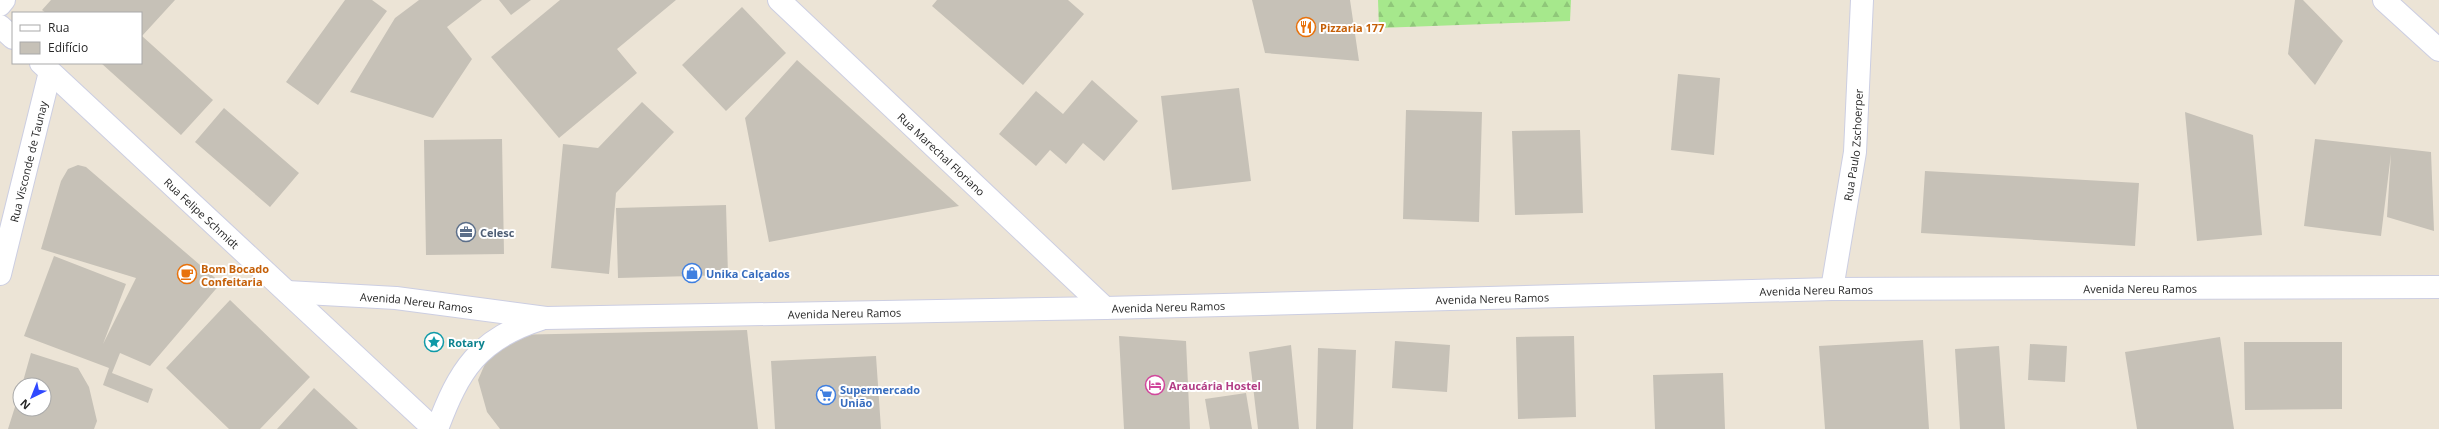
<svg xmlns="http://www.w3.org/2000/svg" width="2439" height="429" font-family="'Open Sans',sans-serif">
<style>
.forest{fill:url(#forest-firs)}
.building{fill:#c6c1b7}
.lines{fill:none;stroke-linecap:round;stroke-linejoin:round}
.street-casing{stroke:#cccee2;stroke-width:24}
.secondary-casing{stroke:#cccee2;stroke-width:24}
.street{stroke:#fff;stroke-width:22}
.secondary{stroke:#fff;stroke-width:22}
.labels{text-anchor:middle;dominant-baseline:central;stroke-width:4;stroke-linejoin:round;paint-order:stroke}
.food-label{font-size:11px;font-weight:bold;fill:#c56008;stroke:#fff;text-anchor:start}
.street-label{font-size:11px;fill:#272727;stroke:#fff}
.service-label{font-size:11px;font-weight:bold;fill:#4e5e75;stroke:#fff;text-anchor:start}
.shop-label{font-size:11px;font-weight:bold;fill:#366cbe;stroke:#fff;text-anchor:start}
.culture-label{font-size:11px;font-weight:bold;fill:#0d838f;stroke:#fff;text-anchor:start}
.hotel-label{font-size:11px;font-weight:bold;fill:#b23c85;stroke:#fff;text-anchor:start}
</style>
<defs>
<pattern id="forest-firs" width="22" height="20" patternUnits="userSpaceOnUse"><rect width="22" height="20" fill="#a6e88c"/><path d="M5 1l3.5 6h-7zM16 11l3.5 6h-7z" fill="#8fc779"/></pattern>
</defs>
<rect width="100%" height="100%" fill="#ece4d6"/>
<!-- forest -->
<path class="forest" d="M1378 0H1571L1570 21 1379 28Z"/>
<!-- building -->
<path class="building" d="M51 0H175L142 36 213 100 181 135 101 63H141V13H46L42 10Z
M345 0H372L387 11 318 105 286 82Z
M419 0H482L447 27 472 59 433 118 350 92 395 18Z
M499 0H531L511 15Z
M560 0H676L617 49 637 73 559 138 491 57Z
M937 0H1068L1084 14 1023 85 932 6Z
M1252 0H1350L1359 61 1265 53Z
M2295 0H2303L2343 41 2315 85 2288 54Z
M742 7 786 53 726 111 682 65Z
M797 60 959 206 769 242 745 118Z
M1678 74 1720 78 1714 155 1671 150Z
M1092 80 1138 121 1104 161 1083 143 1066 164 1050 150 1036 166 999 134 1036 91 1063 114Z
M1239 88 1251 181 1172 190 1161 96Z
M642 102 674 132 616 193 609 274 551 268 563 144 598 148Z
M224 108 299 173 270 207 195 142Z
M1406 110 1482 112 1479 222 1403 219Z
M2185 112 2253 135 2262 235 2197 241Z
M1580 130 1583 213 1515 215 1512 131Z
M502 139 504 254 426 255 424 140Z
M2315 139 2431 152 2434 231 2387 217 2391 154 2381 236 2304 226Z
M78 165 86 167 221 283 150 366 120 353 112 373 153 389 148 403 103 385 109 368 24 336 54 256 126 284 103 344 136 278 41 249 61 181 68 169Z
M1925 171 2139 183 2135 246 1921 233Z
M726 205 728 275 618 278 616 208Z
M230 300 310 377 260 429H229L166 368Z
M747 330 758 429H500L487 412 478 380 491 350 505 335Z
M1119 336 1186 341 1190 429H1124Z
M1574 336 1576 417 1518 419 1516 337Z
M2220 337 2234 429H2137L2125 352Z
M1923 340 1929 429H1825L1819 346Z
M1395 341 1450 345 1447 392 1392 388Z
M2244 342H2342V409L2245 410Z
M2030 344 2067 346 2065 382 2028 380Z
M1291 345 1299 429H1258L1249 352Z
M1999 346 2005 429H1960L1955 349Z
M1318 348 1356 350 1353 429H1316Z
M31 353 78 368 89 387 97 421 94 429H8L20 391V409H44V385H22Z
M876 356 881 429H775L771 361Z
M1723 373 1725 429H1655L1653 375Z
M314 388 358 429H277Z
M1246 393 1252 429H1210L1205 399Z"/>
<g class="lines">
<defs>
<g id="street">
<path d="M2384 0 2439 50"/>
<path id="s1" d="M0 274 50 72"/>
<path id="s2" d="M1832 289 1855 152 1862 0"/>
</g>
<g id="secondary">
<path id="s3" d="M779 0 1105 308"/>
<path d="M0 5 4 0"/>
<path d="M0 26 13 38"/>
<path id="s4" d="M41 63 434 429"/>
<path id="s5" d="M287 292 396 298 546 318 1105 308 1832 289 2439 287"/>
<path d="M437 429C459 370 478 339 541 319"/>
</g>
</defs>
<!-- street casing -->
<use href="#street" class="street-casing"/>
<!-- secondary casing -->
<use href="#secondary" class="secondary-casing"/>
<!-- street -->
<use href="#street" class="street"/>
<!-- secondary -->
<use href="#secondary" class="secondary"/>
</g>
<!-- icons -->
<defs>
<symbol id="restaurant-ring" viewBox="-11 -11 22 22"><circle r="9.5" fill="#fff" stroke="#e8710a" stroke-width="1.5"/><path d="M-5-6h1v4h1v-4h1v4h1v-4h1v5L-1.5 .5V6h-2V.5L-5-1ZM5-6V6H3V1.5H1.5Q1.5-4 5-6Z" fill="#e8710a"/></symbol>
<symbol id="office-ring" viewBox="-11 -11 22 22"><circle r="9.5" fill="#fff" stroke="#5c6f8a" stroke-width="1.5"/><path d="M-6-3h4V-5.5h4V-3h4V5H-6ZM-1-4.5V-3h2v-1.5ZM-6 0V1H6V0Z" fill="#5c6f8a"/></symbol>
<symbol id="shop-ring" viewBox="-11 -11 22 22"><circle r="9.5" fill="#fff" stroke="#3f7fe0" stroke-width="1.5"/><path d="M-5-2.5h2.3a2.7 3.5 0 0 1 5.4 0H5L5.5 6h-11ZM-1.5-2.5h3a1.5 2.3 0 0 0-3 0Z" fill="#3f7fe0"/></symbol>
<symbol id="cafe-ring" viewBox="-11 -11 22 22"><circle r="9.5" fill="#fff" stroke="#e8710a" stroke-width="1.5"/><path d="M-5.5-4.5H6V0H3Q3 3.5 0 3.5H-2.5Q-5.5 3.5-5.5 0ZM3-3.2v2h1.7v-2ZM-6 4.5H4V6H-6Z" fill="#e8710a"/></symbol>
<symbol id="sight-ring" viewBox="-11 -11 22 22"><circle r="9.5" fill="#fff" stroke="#0f9aa8" stroke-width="1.5"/><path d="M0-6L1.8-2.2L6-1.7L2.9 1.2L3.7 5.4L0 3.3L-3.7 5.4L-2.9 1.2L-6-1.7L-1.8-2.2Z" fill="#0f9aa8"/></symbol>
<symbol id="hotel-ring" viewBox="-11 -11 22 22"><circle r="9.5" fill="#fff" stroke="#d1479c" stroke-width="1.5"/><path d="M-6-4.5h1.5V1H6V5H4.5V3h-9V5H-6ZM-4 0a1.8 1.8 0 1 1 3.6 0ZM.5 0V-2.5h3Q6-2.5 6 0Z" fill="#d1479c"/></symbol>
<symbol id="supermarket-ring" viewBox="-11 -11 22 22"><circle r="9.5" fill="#fff" stroke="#3f7fe0" stroke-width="1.5"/><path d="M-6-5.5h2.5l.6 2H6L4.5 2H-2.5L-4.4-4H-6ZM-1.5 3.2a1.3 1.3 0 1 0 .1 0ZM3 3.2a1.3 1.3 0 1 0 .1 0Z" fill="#3f7fe0"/></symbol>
</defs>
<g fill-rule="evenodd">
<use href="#restaurant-ring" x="1295" y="16" width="22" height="22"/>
<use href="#office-ring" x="455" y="221" width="22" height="22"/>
<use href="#shop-ring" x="681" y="262" width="22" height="22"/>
<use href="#cafe-ring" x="176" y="263" width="22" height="22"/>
<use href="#sight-ring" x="423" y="331" width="22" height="22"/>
<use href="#hotel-ring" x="1144" y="374" width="22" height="22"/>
<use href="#supermarket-ring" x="815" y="384" width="22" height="22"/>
</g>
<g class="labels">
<!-- food labels -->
<g class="food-label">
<text x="1320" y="27">Pizzaria 177</text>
<text x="201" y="268">Bom Bocado<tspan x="201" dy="13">Confeitaria</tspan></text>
</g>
<!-- street labels -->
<g class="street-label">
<text stroke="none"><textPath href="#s2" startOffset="146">Rua Paulo Zschoerper</textPath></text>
<text stroke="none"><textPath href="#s3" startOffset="224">Rua Marechal Floriano</textPath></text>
<text stroke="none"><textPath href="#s1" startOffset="116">Rua Visconde de Taunay</textPath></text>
<text stroke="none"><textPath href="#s4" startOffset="220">Rua Felipe Schmidt</textPath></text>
<text stroke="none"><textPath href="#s5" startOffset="1855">Avenida Nereu Ramos</textPath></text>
<text stroke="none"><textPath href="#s5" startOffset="1531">Avenida Nereu Ramos</textPath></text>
<text stroke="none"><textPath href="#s5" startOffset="1207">Avenida Nereu Ramos</textPath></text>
<text stroke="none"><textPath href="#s5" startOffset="130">Avenida Nereu Ramos</textPath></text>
<text stroke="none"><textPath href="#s5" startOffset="883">Avenida Nereu Ramos</textPath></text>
<text stroke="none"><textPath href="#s5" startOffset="559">Avenida Nereu Ramos</textPath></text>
</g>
<!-- service labels -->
<g class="service-label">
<text x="480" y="232">Celesc</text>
</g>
<!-- shop labels -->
<g class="shop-label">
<text x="706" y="273">Unika Calçados</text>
<text x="840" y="389">Supermercado<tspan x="840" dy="13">União</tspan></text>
</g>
<!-- culture labels -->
<g class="culture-label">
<text x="448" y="342">Rotary</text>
</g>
<!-- hotel labels -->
<g class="hotel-label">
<text x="1169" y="385">Araucária Hostel</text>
</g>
</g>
<!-- legend -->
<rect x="12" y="12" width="130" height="52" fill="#ffffff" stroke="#a9a9a9"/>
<rect x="20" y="25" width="20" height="6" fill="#ffffff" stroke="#a9a9a9"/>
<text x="48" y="32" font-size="12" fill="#272727">Rua</text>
<rect x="20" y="42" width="20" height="12" fill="#c6c1b7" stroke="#a9a9a9"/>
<text x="48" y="52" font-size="12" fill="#272727">Edifício</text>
<!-- north arrow -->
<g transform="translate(32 397) rotate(223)"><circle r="19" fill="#ffffff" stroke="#a9a9a9"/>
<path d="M0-3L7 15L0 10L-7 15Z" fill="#3049ff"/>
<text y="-6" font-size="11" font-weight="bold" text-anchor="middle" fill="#272727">N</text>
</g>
</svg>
